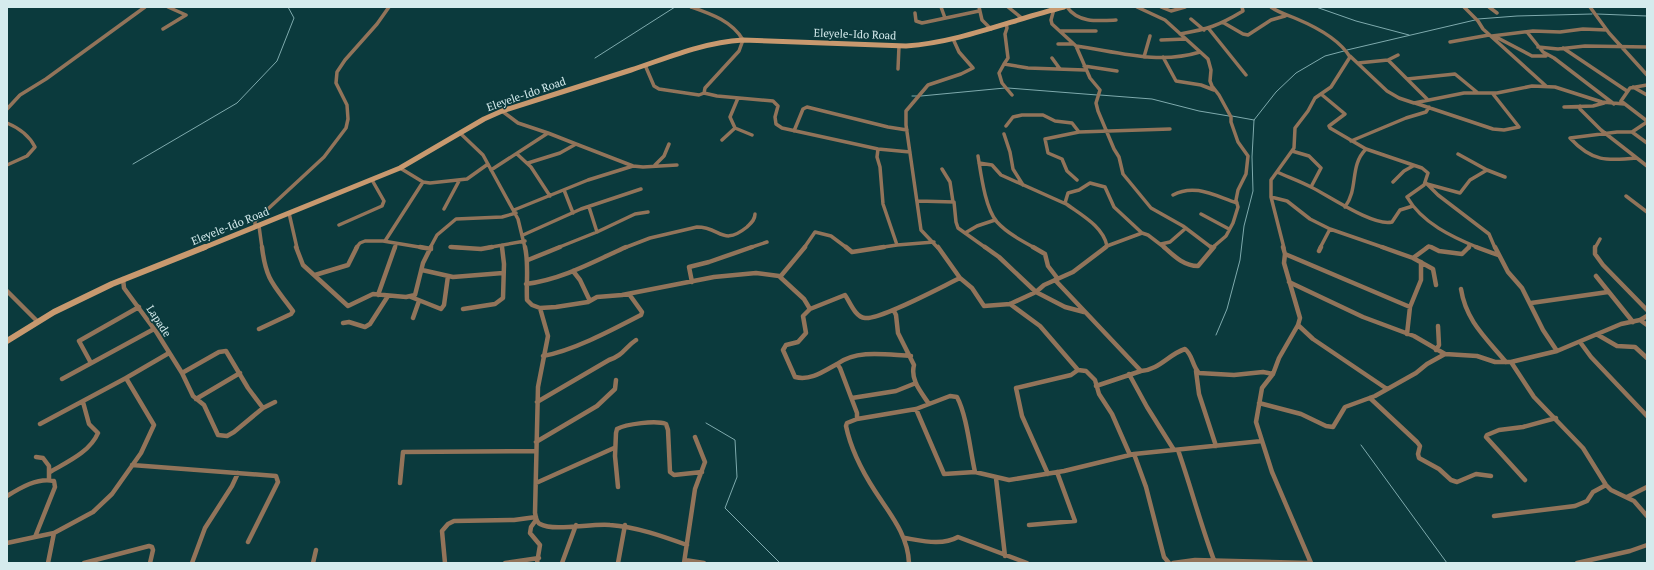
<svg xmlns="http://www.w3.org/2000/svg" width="1654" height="570" font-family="'PT Serif',serif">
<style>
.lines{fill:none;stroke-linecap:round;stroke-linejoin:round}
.stream{stroke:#7eaaad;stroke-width:1}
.minor-far1{stroke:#92745a;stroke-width:3.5}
.minor{stroke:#92745a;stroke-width:4.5}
.secondary-far1{stroke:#c8996f;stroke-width:5}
.secondary{stroke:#c8996f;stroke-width:6}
.labels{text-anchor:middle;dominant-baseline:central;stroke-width:3;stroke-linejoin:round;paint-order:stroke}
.street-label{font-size:11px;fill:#d5ebed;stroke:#0b3a3d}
</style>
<rect width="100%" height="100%" fill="#0b3a3d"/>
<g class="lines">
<!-- stream -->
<path class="stream" d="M1316 7 1356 21 1409 35
M1597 14 1647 16
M1478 19 1517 16 1592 14
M1347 50 1475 20
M595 58 675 7
M1008 88 1097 95
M1100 95 1152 99 1199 111 1229 116
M912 96H918
M921 96 1005 88
M1232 116 1254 120
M133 164 237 103 277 61 294 18 288 7
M1216 335 1227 309 1240 260 1244 226 1253 191 1252 157 1254 120 1276 92 1296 73 1325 56 1344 51
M706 423 735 440 737 477 725 508 780 563
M1361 445 1447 563"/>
<!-- minor-far1 -->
<path class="minor-far1" d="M691 7C711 14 732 21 743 40L739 51 705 88 704 93
M941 7 945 18
M979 7 982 20 991 29
M1008 7 1023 19
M1067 7C1078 23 1098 21 1116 20
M1137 7 1165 20 1208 59 1211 70 1210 81 1212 86 1219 95 1231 117V122L1238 142 1248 156 1246 174 1238 190 1236 200 1238 207 1233 223 1226 236 1212 248
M1161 7 1171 11 1185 7
M1271 7C1279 13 1288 15 1297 19 1316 27 1339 39 1350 57L1331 87 1315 98 1308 111 1295 128 1294 148 1271 180V197L1284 248
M1464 7 1478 21 1483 29 1546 86
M1489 7 1497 13
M1590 7 1609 33 1647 75
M1054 9 1051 20 1052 24 1076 46 1090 78 1100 90 1096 103 1098 111 1114 149 1119 157 1123 174 1151 208 1183 226 1212 248
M915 13 916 21 922 23 979 11
M1191 19 1204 30
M1224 23 1243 34 1248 35 1271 20 1285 16
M1006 24 1007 28 1005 34 1008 58 1004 64 1028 68 1085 70
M163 29 186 15 168 7
M1209 29 1246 75
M1060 31H1096
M1527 32 1543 52 1554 58 1614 104
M1180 34C1208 29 1218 26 1243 11L1242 7
M1492 36 1533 31 1560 32 1583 29 1607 30
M1496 37 1532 56H1546
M1161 40 1186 39
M1450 42 1489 35
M1058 44H1073
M1076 46C1118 52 1158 65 1200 52
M1538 47 1558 49 1585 46 1647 47
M1563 48 1627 91
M1350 56 1387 91 1399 98 1414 103 1464 93H1497L1532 86 1555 87 1602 102 1624 104
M1144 57 1150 36
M1163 57 1176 81 1201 85 1214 90
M1052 58 1060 69
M1388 60 1398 55
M1358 63 1388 60 1427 99
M1004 64 999 73 1002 83 1012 95
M645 65 654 86 659 89 699 95 704 93 717 96 773 101 778 106 775 117 776 124 782 128 878 149 910 152
M1084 66 1117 71
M898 69 899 46
M1407 79 1455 74 1478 93
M1647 85 1630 88 1621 101 1647 121
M1633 87 1647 95
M1321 94 1345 114 1329 126 1330 128 1366 149 1422 168 1428 173 1424 185 1407 197C1422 223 1452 237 1479 248
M738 98 730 117 735 128 752 135
M1415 103 1493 129 1504 130 1519 127 1493 94
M1580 106V109L1601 130 1647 166
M1564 107 1593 106 1604 103
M7 109 20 95 46 79 145 7
M7 123C19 128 29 135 35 147L27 156 7 165
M1006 126 1013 117 1022 115H1043L1055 121 1072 123 1079 132 1045 139 1048 153 1062 159 1067 171 1077 180
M794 131 803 109 807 107 888 127 907 130
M1079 132 1170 129
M1632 132 1647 143
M460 133 483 155 518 219 525 248
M1004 134 1010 152 1013 169 1023 185
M722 140 735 128
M1351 141 1406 118 1426 112 1429 107
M576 144 633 166 643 167 677 165
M878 149 877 157 880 167 883 204 897 245 934 242
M1292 151 1309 156 1321 168 1311 187
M517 154 531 167 550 196
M1458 154 1487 170 1505 177
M978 156C981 174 985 208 997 222 1007 233 1022 241 1035 248
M1637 158C1607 161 1592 162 1570 138L1617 132H1632L1647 122
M528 163 560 153 576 144 548 133
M979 163 992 165 1001 175 1066 204
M655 165 664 156 669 144
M400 168 423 182 430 183 467 179 488 164
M942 169 950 182 953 202
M491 170 548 133 518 123 502 111
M1277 172C1288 177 1300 181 1311 187 1329 196 1374 227 1392 222L1400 210 1413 206
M1393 182 1404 171 1413 166
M1090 183 1105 187 1114 207 1142 233 1107 246C1103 226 1081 215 1065 203L1068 193 1079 190Z
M1426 183 1438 195 1489 234 1495 248
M1427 184 1460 193 1470 180 1487 170
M564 190 573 213
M1173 195C1195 183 1215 196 1237 203
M1626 196 1647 212
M1271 197 1287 201 1310 219 1330 229 1385 248
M918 201 954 202 956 222 958 228 986 248
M589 207 597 232
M1345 207C1359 188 1349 166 1366 149
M444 209 459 181
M514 210 588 180 633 166
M289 213 297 248
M1201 214 1229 229
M339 225 382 206 384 201 372 180
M259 226 262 248
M255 227V221L324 157 346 128 348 119 347 105 336 83 337 72 345 60 377 24 389 7
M965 233 977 226 995 220
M1142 233 1148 235 1165 248
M523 235 581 209 641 189
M385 241 423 182
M1161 244 1170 242 1186 228
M502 245V248
M450 247 466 248
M356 248 360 243 365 241H383L425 248
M395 248 396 244
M430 248 437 235 456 219 502 217 516 213
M486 248 525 241
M557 248 597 232 635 214 648 212
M624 248 650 238 697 227C721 227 722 247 747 227 751 223 755 220 755 214
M749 248 767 242
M804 248 815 232 831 236 847 248
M877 248 897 245
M938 248 921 230 906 125V111L928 85 961 74 973 68 959 52 954 41
M1104 248 1107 246
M1320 248 1330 229
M1426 248 1429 246 1433 248
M1469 248V244
M1595 248 1600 239"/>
<!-- minor -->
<path class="minor" d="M296 247 303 265 348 306 373 294 406 297 415 295 423 263 431 247
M420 247 431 249
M451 247 481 249 492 247
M525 247C529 264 526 282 527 300L532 305 540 308 556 307 588 302 597 297 622 295 714 277 756 273 779 276 804 299 810 309 803 316 806 333 798 342 786 345 783 350 795 377C811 381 824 371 837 364L840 368 857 413V419L847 423 846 426C851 450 862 471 875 491 890 514 908 535 909 563
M846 247 852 252 884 247
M938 247 960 278 972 288 984 306 1010 304 1036 292 1065 307 1084 312
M985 247 999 257 1036 292 1044 285 1073 272 1106 247
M1033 247 1045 254 1048 266 1058 279
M1164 247C1174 256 1184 266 1198 266L1214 247
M1211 247 1212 248
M1283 247 1285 254 1284 263 1300 318 1298 325 1279 358 1273 374 1262 388 1256 422 1272 472 1311 563
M1382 247 1413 258 1433 269 1436 285
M1431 247 1439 251 1462 254 1469 247
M1476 247 1498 255
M1495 247 1508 272 1522 288 1543 330 1557 351
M1595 247V254L1603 265 1647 310
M1319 251 1321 247
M1285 254 1410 307
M1413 258 1428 247
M528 260 560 247
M422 270 453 277 503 273
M573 271 580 280 590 301
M315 275 348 265 357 247
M1596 276 1633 322
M780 277 805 247
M123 279 124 288 157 333 182 373 193 396 204 405 218 435 227 436 234 432 263 408 275 402
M1055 280 1141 371C1159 370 1169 354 1185 349 1193 355 1192 366 1199 373L1234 375 1263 372 1273 374
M692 282 689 267 709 262 752 247
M1289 282 1363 317 1414 336 1445 354
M526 284C563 279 593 262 626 247
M1461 289C1466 321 1486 338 1506 362
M7 291 38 322
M378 295 395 247
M411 297 441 309 444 305 448 276
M1531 303 1608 292
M1010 304 1040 326 1078 370
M540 308 548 336 538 387 535 513C536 517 536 522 540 524 554 532 592 523 610 525 637 527 662 536 687 545
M463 309 495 304 503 298 504 264 502 247
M810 309 845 295C850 302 855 317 865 318 880 320 943 286 960 278
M894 311 896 315 898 333 914 365C910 380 921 392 929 404
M413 318 419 301
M1640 320 1647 325
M343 323 349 322 365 327 370 324 388 296
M1298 325 1313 339 1387 389
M259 329 291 314 293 311C274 285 266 281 262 247
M1407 334 1410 307 1421 280V262
M1598 335 1617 346 1635 347 1647 358
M1580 342 1591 357 1647 416
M1436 350 1439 345 1438 326
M543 356C573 351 614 329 641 315L642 312 629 294
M1511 362 1534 397 1583 448 1606 485 1611 490 1634 501 1647 516
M91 363 79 341 139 307
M837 364C858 349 887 355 911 356
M1196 371 1199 394 1216 446
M182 373 219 352 226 351 248 388 263 408
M1129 374 1147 407 1174 450
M62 379 154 329
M1096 386 1141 371
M852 398 896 391 916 383
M1370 398 1417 442 1420 446 1418 454 1419 458 1439 469 1451 480 1457 482 1476 474 1491 476
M196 399 240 373
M537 402 609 360C624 355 624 348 636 340
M1259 403 1301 414 1326 426 1333 427 1345 407 1375 396 1416 373 1427 364 1445 354 1477 356 1495 362H1511L1557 351 1621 324 1640 320 1647 316
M916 409 944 474 975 472 1009 480 1064 471 1134 454 1262 441
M857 419 916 409 950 396 957 397C967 416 970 450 975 472
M40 424 126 378
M536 442 597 406 615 389 616 380
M1178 450C1191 487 1201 526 1215 563
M1134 454 1146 487 1164 557 1169 563
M36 457 43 458 49 466V479
M132 465 276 476 278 482 248 542
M50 472C67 462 90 452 98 433L89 424 83 402
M1048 474 1022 416 1016 388 1071 375 1078 370 1086 371 1095 380 1099 394 1112 414 1130 455
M996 478 1005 556
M1525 480 1486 437 1487 435 1499 430 1523 427 1556 418
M400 483 403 452 536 451
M536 483 614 448
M618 487 615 456 616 433 617 429C626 424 656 420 666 424L668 430 670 472 674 475 702 472
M7 496C20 488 38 477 54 481L55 487 35 537 54 533 93 512 112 494 141 453 154 425 126 378 169 353
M1627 497 1647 487
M1494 516 1575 506 1587 501 1593 492 1606 485
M536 520 531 527 530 533 540 545 537 563
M1029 525 1075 521 1057 472
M905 538C923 541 942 546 958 537L1027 563
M7 543 35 537
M685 560 704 563
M48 563 54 533
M84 563 149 546 152 547 153 550 150 563
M192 563 205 528 232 486 238 473
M313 563 316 550
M445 563 442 531 448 524 454 521 514 520 536 517
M505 563 539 558
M562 563 576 525
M618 563 625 525
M684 563 695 489 705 462 695 437
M1173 563 1195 560 1311 563
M1577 563 1630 551 1647 545"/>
<!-- secondary-far1 -->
<path class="secondary-far1" d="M203 248 400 168 484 119 502 111C545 97 588 84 631 70 670 57 701 43 743 40L906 46C961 42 1011 20 1064 7"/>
<!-- secondary -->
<path class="secondary" d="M7 341 54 312 112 284 205 247"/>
</g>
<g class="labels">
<!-- street labels -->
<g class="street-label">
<text transform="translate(855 34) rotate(2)">Eleyele-Ido Road</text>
<text transform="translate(526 94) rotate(-19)">Eleyele-Ido Road</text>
<text transform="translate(230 226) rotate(-22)">Eleyele-Ido Road</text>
<text transform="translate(159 321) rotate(57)">Lapade</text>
</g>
</g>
<!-- border -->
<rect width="1654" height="570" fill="none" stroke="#d5ebed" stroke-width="16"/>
</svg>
